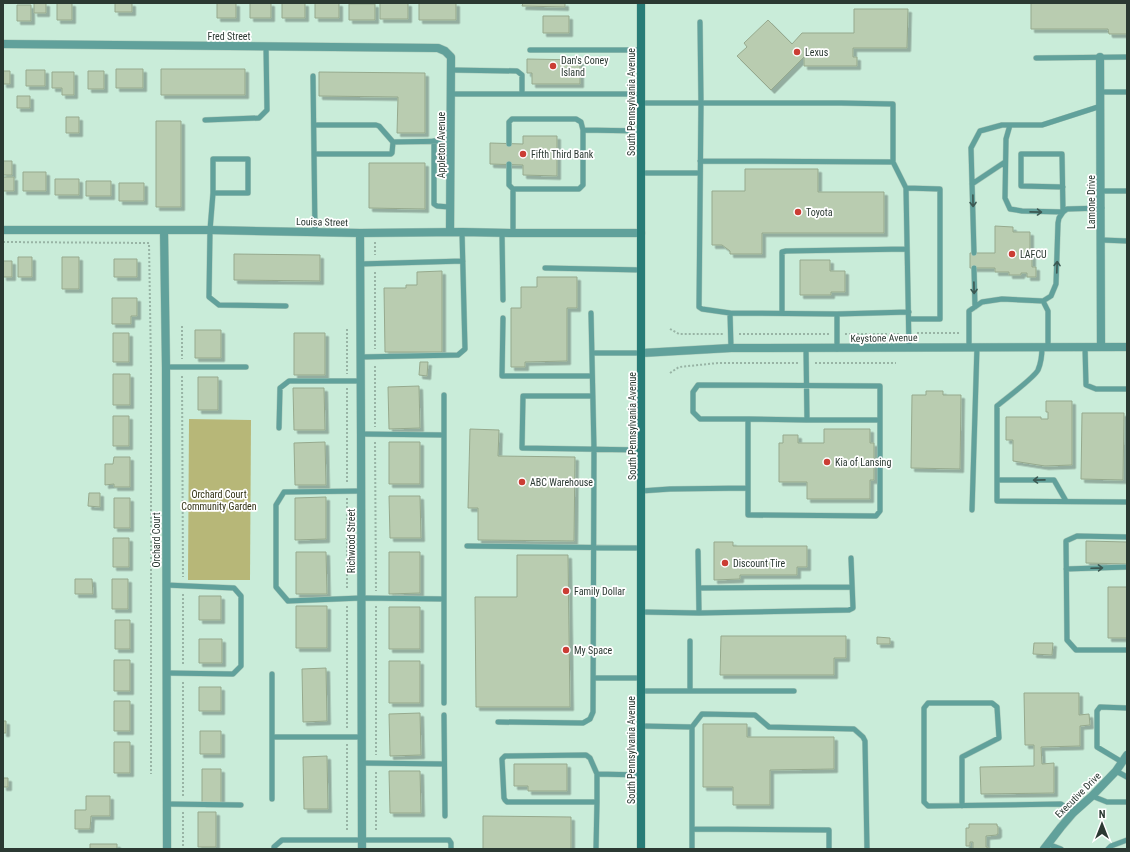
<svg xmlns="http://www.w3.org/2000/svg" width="1130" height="852" font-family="'Roboto Condensed',sans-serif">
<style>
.green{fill:#b7b778}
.building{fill:#b9ccb0;stroke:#96a98d;filter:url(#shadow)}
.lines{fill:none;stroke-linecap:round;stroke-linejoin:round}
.lane-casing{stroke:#a9c8b8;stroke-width:6}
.street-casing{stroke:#a9c8b8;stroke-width:9}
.secondary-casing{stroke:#a9c8b8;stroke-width:9}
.path{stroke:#98b4a5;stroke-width:2;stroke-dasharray:2 2;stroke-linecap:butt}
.lane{stroke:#61a19b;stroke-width:5}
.street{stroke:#61a19b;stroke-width:8}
.secondary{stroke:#287c77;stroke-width:8}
.oneway{stroke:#3b5852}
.poi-dot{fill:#cb3d34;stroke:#fff;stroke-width:1.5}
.labels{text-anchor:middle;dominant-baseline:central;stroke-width:3.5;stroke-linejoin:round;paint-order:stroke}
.street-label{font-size:10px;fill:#2b3932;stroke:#fff}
.poi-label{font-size:10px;fill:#2b3932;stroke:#fff;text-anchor:start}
.park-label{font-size:10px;fill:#313113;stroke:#fff}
</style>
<defs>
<filter id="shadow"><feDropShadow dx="3.5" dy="3.5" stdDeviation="0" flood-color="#0004"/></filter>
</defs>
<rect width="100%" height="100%" fill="#c9ecd9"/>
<!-- green -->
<path class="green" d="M189 419 251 420 250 580H188Z"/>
<!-- building -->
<path class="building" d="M34 3H46V13H34Z
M57 3H72V20H57Z
M115 3H132V12H115Z
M217 3H236V18H217Z
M250 3H271V18H250Z
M282 3H305V18H282Z
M315 3H339V18H315Z
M380 3H408V19H380Z
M419 3H456V20H419Z
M523 3H565V7L522 6Z
M1031 3H1127V34H1109L1108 29H1031Z
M349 4H375V20H349Z
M17 5H31V21H17Z
M854 9H908L907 48H853V57H857V66H804V57L771 90 737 56 747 47 744 43 768 20 792 44 802 33H854Z
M543 16H569V33H543Z
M527 59 580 60V84H532V73H527Z
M116 69H143V88H116Z
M161 69H245V95H161Z
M26 70H45V86H26Z
M3 71H10V84H3Z
M88 71H104V89H88Z
M52 72H74V95H62V88H52Z
M319 72 425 73V133H397L398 97 319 96Z
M17 96H30V108H17Z
M66 117H79V133H66Z
M156 121H181V207H156Z
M523 136H557V176L523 175V165L490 164V143L523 144Z
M3 161H12V175H3Z
M369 163H425V209L369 208Z
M745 169H818V192H884V233H762V254H730V251L722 245H712V191H745Z
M23 172H46V191H23Z
M3 177H14V191H3Z
M55 179H79V195H55Z
M86 181H111V196H86Z
M119 183H144V201H119Z
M995 226 1013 227V232H1030V254H1032V267H1036V277H1027V273H1021V275H1009V272H995V268H970V253H995Z
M234 254 320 255V281L234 280Z
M18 257H32V277H18Z
M62 257H79V289H62Z
M114 259H137V277H114Z
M800 260H830V271H845V292H831V295H800Z
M3 261H12V277H3Z
M442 271V352H385L384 288H406V285H417V272Z
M537 277H577V308H567V361L525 362V367H511V308H521V287H537Z
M112 298H137V316H131V324H112Z
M195 330H221V358H195Z
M113 333H129V362H113Z
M294 333H325V375H294Z
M420 362H428L427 376 419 375Z
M113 374H130V405H113Z
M198 377H218V410H198Z
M419 386 420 428 389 429 388 387Z
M293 388H324L325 430H294Z
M926 391H943V395H961L960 469 911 468 912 395H926Z
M1046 401H1072V465L1045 466 1013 461V440H1006V417H1041V419H1048V412H1046Z
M1082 413H1124L1123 480 1081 479Z
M113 416H129V446H113Z
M470 429 499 430 498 456 575 457 574 541 478 540V508H468Z
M824 429H870V443H874V480H870V499H807V482H779V443H783V435H798V443H824Z
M325 442 326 485H295L294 443Z
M389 442H420V484H389Z
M114 457H130V487H114V484L105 485V464H113Z
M89 493H100V507L88 506Z
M389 496H420L421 538H390Z
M326 497V539L295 540V498Z
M114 498H130V528H114Z
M113 538H129V567H113Z
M1086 541 1127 542V564L1086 563Z
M714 542H733V546H807V567H797V575H740V579L714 580Z
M296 552H326L327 594H296Z
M389 552H420V593L389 594Z
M517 555H568L570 707H476L475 597H517Z
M75 579H92L93 594H75Z
M112 579H128V609H112Z
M1108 587H1127V638H1108Z
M199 596H221V620H199Z
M296 606H327V648H296Z
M389 607H420V649H389Z
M115 620H130V649H115Z
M721 636H846V658H834V675H720Z
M877 637 890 638V644H877Z
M199 639H222V663H199Z
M1034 643H1053L1052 655 1033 654Z
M114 660H130V691H114Z
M389 661H420V703H389Z
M326 668 327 721 303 722 302 669Z
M199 687H221V711H199Z
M1024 693H1079V715L1089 714 1090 725 1080 726V746L1041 747 1042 764 1054 763V793L981 794 980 767 1034 766V745H1025Z
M114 701H130V731H114Z
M420 713 421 755 390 756 389 714Z
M3 721H6V733H3Z
M703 724H747V737H834V769L770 770V805H733V787H703Z
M200 731H221V754H200Z
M114 742H130V773H114Z
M327 756 328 809H304L303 757Z
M514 764H567V791H528V786H514Z
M202 769H221V803H202Z
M389 771H420L421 813H390Z
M3 778H8V787H3Z
M86 796H110V816H91L90 829H75V810H86Z
M198 812H216V847H198Z
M483 816 571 817V849H483Z
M969 824H997V826H998V834H997V835L986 836V847H988V849H973V842H970V846H966V828H969Z
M90 844H117V849H90Z"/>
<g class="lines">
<defs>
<path id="lane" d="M700 22 701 103 699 307 702 309 730 313 731 348
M530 50H642
M1036 58 1127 57
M451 70 517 71 522 75V94
M313 76 315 231
M1101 92H1127
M451 94H642
M641 103H841L893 104V162L906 188 909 348
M205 120 259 118 267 110 266 46
M315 125H376L379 126 393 142 451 141
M1010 125 1006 139 1005 198 1010 209 1022 211 1063 212 1067 209 1102 208
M434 141V204L437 206 449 207
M509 144V122L512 119H576L581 122 583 130
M315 154H391L392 153 393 142
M700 161 893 162
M509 164V185L513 189
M641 173H700
M972 184 1005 162
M906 188 940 189V319H909
M1102 191H1127
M213 193H248V159H213V193L210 230 209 297 219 305 286 306
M502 233 503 300
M513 233V189H579L583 185V130L641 131
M1102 240 1127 241
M974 253 971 148 980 131 1002 125H1042L1101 106
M360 264 463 261
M545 268 642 270
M974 268 975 307
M1043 301 1051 296 1056 284 1058 223 1059 218 1063 212 1062 154H1021V186L1063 187
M730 313 837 314 909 312
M782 313V252L786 251 907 249
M837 314V349
M503 318 502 376H592
M969 347V311L982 302 1002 299 1043 301 1048 311V347
M1042 347C1042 355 1041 363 1038 370 1034 378 1005 399 997 406V501L1127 502
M1085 347 1086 385 1096 389H1127
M592 353H642
M361 357 458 355 465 349 462 232
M166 367H246
M444 395V703
M592 396H523L522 448 641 450
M748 419H700L693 412V392L698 385 880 386V511L876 516 748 515V488
M807 420H880
M279 428 280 388 289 381H361
M361 434 444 435
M997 480H1054L1066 501
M362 491 284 492 276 505V587L288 601 361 598 444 599
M641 491 670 489 748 488V419L807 420 806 348
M972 510 977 347
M1127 537 1077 536 1066 541 1067 640 1076 650H1127
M467 546 640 548
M698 551 699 613
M1066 569 1127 567
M166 585 234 588 241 596V666L233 674 167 673
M699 588 852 587
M641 612 699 613 849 610 853 608 851 558
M690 641V691
M272 674V737
M594 678H641
M641 691H794
M444 715 445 816
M498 722 583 723 590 719 593 712 594 449 591 313
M641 726 692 727
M1122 762 1097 747V711L1100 707 1127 708
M361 763 444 764
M1116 771 1127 777
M597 774V802H507L505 800 504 798 502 759 505 756 586 755 590 758 597 774 641 775
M1092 796 1107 802H1127
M272 799V737H361
M167 804 241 805
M962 806V757L999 738 997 707 992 703H928L924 708V802L928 806 1061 804 1073 813
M692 829 829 830V849
M1048 844 1061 849
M274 849V847L282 840H449L451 843V849
M596 849 597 802
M692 849V727L702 714 755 715 769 727 854 729 863 737 865 741 867 849
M1108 849 1111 846 1127 840"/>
<path id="street" d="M3 44 438 48 445 51 451 57 450 232
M1100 57 1101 347
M3 230H210L360 233 462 232 513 233H641
M164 231 166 367 167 849
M360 233 361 434 362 849
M642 353 731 348 1127 347
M1044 849 1061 827 1073 813 1092 796 1116 771 1127 755"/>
<path id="secondary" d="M641 849V3"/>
</defs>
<!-- lane casing -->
<use href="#lane" class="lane-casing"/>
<!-- street casing -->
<use href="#street" class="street-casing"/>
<!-- secondary casing -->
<use href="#secondary" class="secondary-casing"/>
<!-- path -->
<path class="path" d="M3 242 149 243 151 366V774
M375 242V255
M375 272V349
M182 326V359
M347 329V374
M670 329 679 334H723
M917 333H961
M739 334H829
M845 334H901
M815 363H896
M375 366V427
M670 373 679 367 718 363H798
M182 376 183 577
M347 388V484
M375 442 376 591
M347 498V590
M183 594V665
M347 606V730
M376 606V755
M183 682V797
M347 744V832
M376 772V831
M183 812V849"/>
<!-- lane -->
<use href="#lane" class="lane"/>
<!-- street -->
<use href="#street" class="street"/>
<!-- secondary -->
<use href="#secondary" class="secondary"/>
</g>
<!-- one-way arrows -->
<defs><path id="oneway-shaft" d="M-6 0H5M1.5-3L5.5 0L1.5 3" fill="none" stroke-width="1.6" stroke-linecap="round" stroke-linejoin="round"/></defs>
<g class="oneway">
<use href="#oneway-shaft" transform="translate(973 201) rotate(89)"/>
<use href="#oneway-shaft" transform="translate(1036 212) rotate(1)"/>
<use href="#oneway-shaft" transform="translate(1057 267) rotate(-88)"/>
<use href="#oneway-shaft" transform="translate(974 288) rotate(89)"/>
<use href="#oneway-shaft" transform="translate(1039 480) rotate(179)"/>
<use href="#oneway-shaft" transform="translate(1097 568) rotate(-2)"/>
</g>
<!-- markers -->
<g class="poi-dot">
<circle cx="797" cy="52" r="4"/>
<circle cx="553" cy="66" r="4"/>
<circle cx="523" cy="154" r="4"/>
<circle cx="798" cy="212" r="4"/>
<circle cx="1012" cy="254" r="4"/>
<circle cx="827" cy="462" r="4"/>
<circle cx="522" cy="482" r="4"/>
<circle cx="725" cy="563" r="4"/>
<circle cx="566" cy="591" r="4"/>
<circle cx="566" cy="650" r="4"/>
</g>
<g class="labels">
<!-- street labels -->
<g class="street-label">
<text x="229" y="36">Fred Street</text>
<text transform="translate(631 102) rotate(-90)">South Pennsylvania Avenue</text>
<text transform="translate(441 145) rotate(-90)">Appleton Avenue</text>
<text transform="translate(1091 202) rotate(-90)">Lamone Drive</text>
<text transform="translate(322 222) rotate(1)">Louisa Street</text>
<text transform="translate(884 338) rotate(-1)">Keystone Avenue</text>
<text transform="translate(632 426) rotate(-90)">South Pennsylvania Avenue</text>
<text transform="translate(156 540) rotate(-90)">Orchard Court</text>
<text transform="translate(351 541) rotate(-90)">Richwood Street</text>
<text transform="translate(631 750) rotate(-90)">South Pennsylvania Avenue</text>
<text transform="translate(1078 795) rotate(-45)">Executive Drive</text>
</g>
<!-- poi labels -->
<g class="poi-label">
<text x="805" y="52">Lexus</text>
<text x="561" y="60">Dan's Coney<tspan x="561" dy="12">Island</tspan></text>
<text x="531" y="154">Fifth Third Bank</text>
<text x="806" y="212">Toyota</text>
<text x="1020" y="254">LAFCU</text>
<text x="835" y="462">Kia of Lansing</text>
<text x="530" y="482">ABC Warehouse</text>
<text x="733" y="563">Discount Tire</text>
<text x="574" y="591">Family Dollar</text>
<text x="574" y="650">My Space</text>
</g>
<!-- park labels -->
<g class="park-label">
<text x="219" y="494">Orchard Court<tspan x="219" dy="12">Community Garden</tspan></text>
</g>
</g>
<!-- border -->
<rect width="1130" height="852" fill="none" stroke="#2b3932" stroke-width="8"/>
<!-- north arrow -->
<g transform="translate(1102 824)" stroke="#ffffff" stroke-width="3" paint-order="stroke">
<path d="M0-3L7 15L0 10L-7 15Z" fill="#2b3932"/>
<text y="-6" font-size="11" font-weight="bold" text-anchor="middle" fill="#2b3932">N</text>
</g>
</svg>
